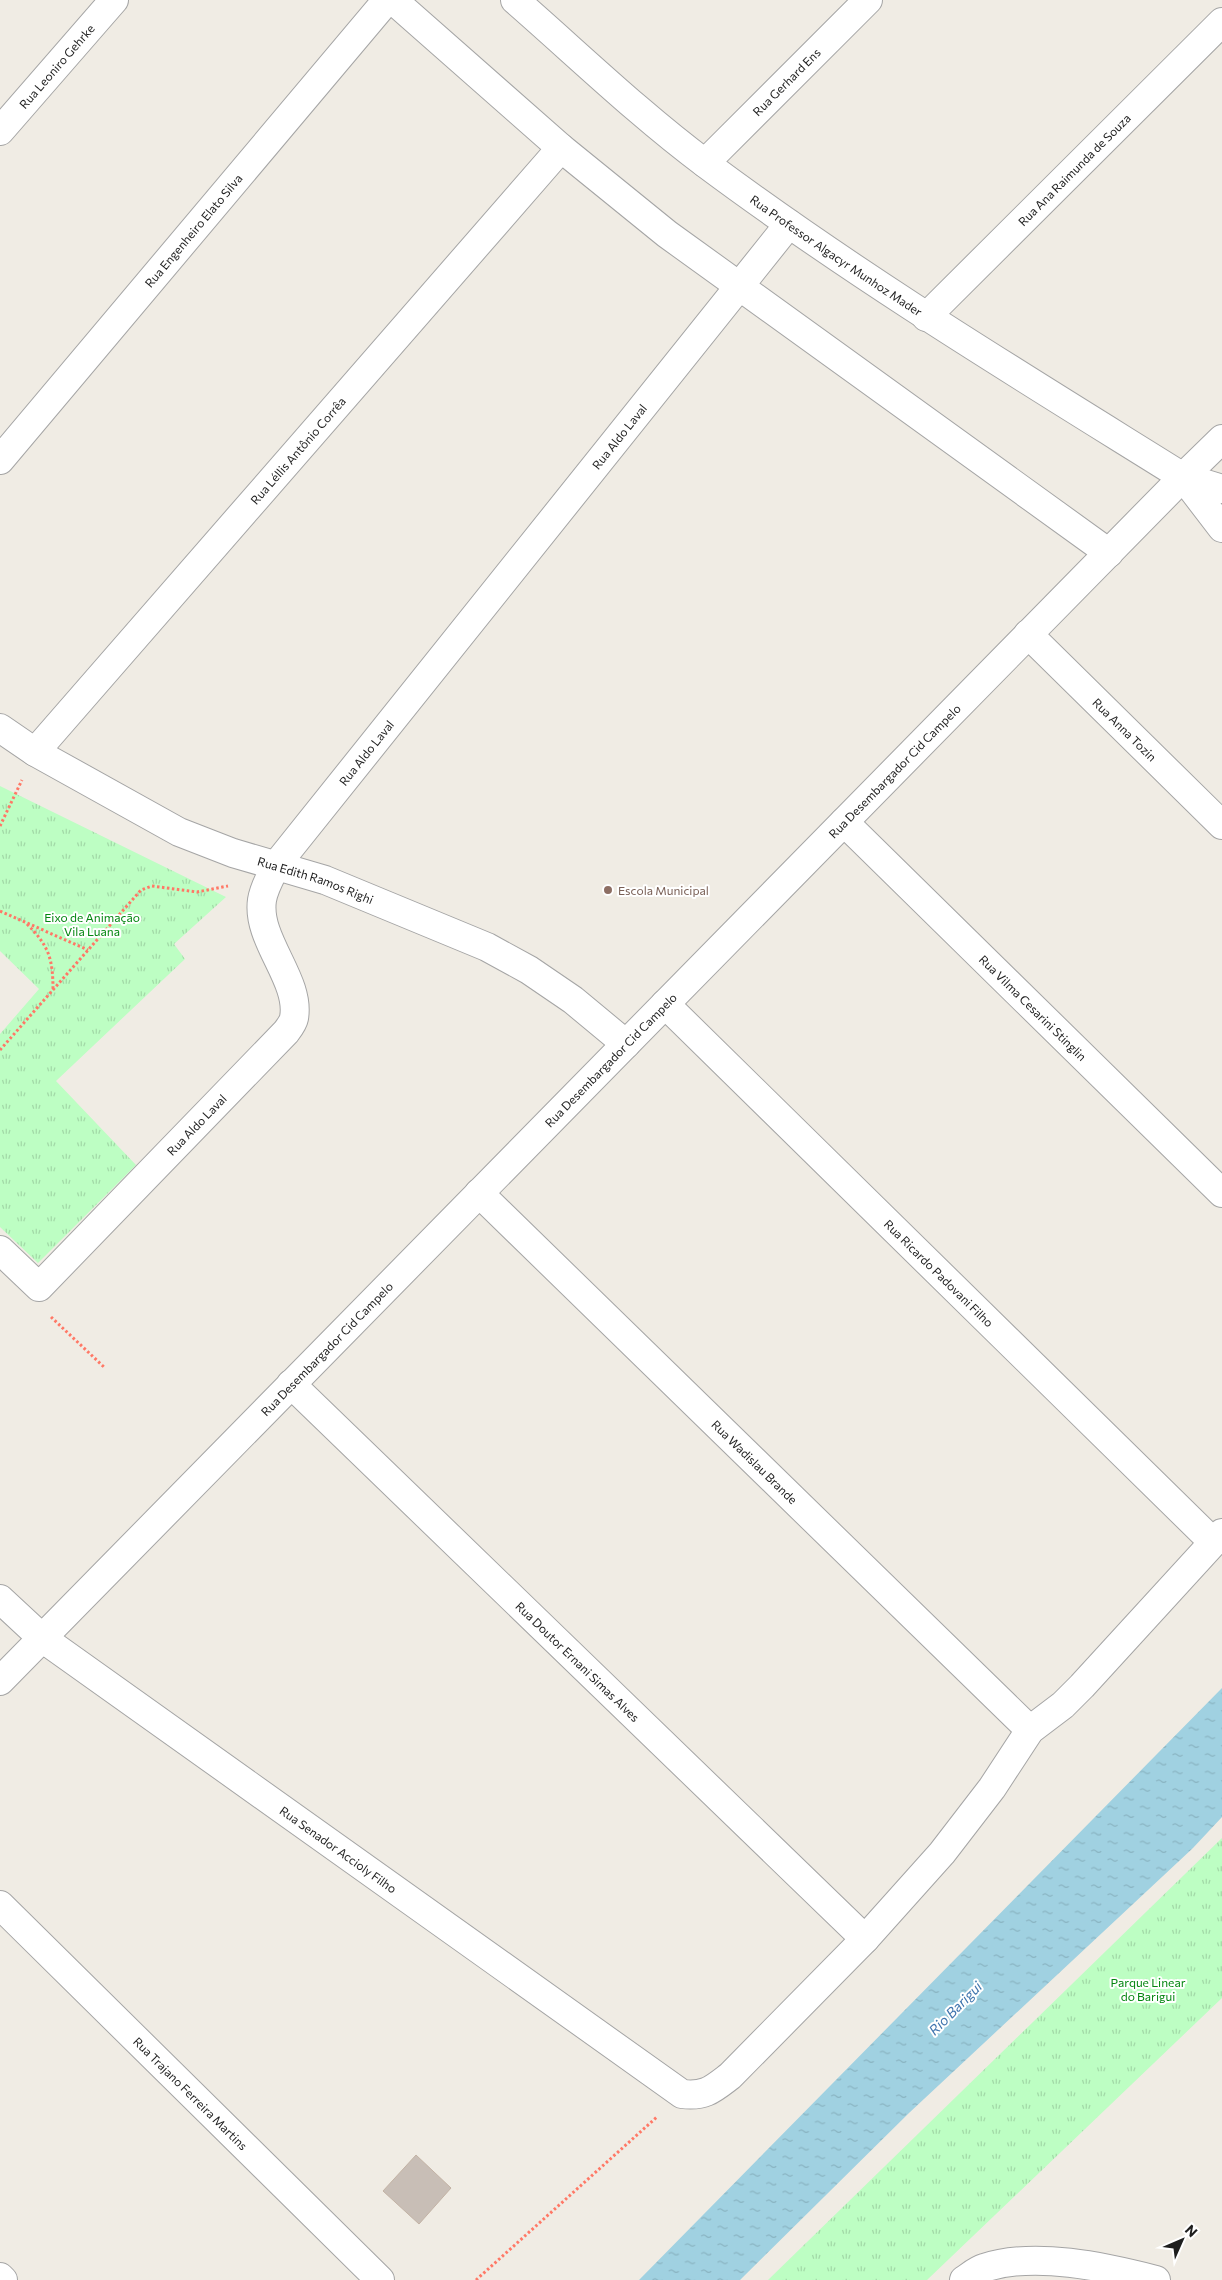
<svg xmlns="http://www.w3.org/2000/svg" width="1222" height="2280" font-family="Commissioner,sans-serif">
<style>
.park{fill:url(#park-tufts)}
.water{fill:url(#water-ripples)}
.building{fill:#c8beb6;stroke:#c3b3a5}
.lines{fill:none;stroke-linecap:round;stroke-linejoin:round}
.minor-casing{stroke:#a5a5a5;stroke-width:30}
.tertiary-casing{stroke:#a5a5a5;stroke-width:30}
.path{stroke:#ff7866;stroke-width:3;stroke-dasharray:2.5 2.5;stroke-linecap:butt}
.minor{stroke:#fff;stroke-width:28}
.tertiary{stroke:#fff;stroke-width:28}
.education-dot{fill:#8d6e63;stroke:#fff;stroke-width:2}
.labels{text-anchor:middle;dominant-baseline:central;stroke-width:4;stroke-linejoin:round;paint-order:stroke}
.street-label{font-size:12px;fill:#1e1e1e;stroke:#fff}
.education-label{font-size:12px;fill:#785e54;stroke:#fff;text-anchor:start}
.park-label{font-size:12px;fill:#038610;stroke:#fff}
.water-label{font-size:14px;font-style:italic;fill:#4075ae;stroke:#fff}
</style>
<defs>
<pattern id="park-tufts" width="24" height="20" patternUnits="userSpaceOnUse" patternTransform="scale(1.25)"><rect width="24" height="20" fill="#bdfec3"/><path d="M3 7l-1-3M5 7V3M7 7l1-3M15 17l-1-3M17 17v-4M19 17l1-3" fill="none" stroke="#a2d9a7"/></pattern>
<pattern id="water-ripples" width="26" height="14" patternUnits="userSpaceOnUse" patternTransform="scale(1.25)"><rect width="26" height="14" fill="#a0d1e1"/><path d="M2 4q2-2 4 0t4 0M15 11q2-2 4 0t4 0" fill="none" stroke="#89b3c1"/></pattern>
</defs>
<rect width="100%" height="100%" fill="#f0ece4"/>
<!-- park -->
<path class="park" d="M0 786 226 897 174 944 185 959 56 1081 136 1165 38 1263 0 1227V1034L39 989 0 951Z
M1222 1838V1998L927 2280H768Z"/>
<!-- water -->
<path class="water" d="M1222 1688V1817L1193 1848 909 2113 740 2280H639Z"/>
<!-- building -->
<path class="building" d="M416 2155 451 2188 419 2224 383 2191Z"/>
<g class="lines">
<defs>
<g id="minor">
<path d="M393 0 561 148 667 234 1109 553"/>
<path id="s1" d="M0 131 114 0"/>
<path id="s2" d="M705 163 868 0"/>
<path id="s3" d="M926 317 1222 22"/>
<path id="s4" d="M0 460 387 0"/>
<path d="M1183 477 1222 439"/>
<path id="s5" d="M1028 634 1222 825"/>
<path id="s6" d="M0 728 35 752 179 832 233 853 325 880 487 947 529 970 573 1000 626 1044"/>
<path id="s7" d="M35 752 561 148"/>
<path id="s8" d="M844 822 1222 1193"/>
<path id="s9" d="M665 1004 1213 1542"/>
<path id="s10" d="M479 1193 1030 1730"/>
<path id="s11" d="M0 1250 39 1287 286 1032C289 1028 293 1023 294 1018 301 980 256 940 262 900 264 887 271 876 277 864L789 224"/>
<path id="s12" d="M291 1384 865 1939"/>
<path id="s13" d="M42 1638 682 2094C705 2097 713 2089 730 2076L865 1939 942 1853 992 1788 1030 1730 1063 1705 1082 1686 1222 1533"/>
<path id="s14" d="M0 1905 380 2280"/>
<path d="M0 2277 3 2280"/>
<path d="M964 2280C970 2276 977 2270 984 2268 1034 2251 1105 2267 1156 2280"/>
</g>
<g id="tertiary">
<path id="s15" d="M515 0C578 55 639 114 706 164 859 278 1021 376 1183 477L1222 489"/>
<path d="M1183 477 1222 528"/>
<path d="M0 1599 42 1638"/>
<path id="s16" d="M0 1681 1183 477"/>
</g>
</defs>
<!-- minor casing -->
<use href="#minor" class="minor-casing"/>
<!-- tertiary casing -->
<use href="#tertiary" class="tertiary-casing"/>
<!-- path -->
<path class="path" d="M0 826 22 780
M0 911 88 950
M27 924C49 946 53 959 53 990
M0 1050 141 890 152 886 197 892 228 886
M51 1317 104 1367
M476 2280 658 2116"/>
<!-- minor -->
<use href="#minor" class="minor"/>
<!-- tertiary -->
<use href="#tertiary" class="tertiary"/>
</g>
<!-- markers -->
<circle class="education-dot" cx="608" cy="890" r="5"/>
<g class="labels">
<!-- street labels -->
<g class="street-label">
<text stroke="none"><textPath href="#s1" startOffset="86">Rua Leoniro Gehrke</textPath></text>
<text stroke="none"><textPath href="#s2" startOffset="115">Rua Gerhard Ens</textPath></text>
<text stroke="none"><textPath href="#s3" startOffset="209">Rua Ana Raimunda de Souza</textPath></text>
<text stroke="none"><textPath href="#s4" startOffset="300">Rua Engenheiro Elato Silva</textPath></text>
<text stroke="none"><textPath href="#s15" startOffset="411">Rua Professor Algacyr Munhoz Mader</textPath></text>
<text stroke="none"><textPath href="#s11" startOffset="1136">Rua Aldo Laval</textPath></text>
<text stroke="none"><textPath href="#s7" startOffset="400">Rua Léllis Antônio Corrêa</textPath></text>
<text stroke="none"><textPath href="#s5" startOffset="136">Rua Anna Tozin</textPath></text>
<text stroke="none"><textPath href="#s11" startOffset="731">Rua Aldo Laval</textPath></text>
<text stroke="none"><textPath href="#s16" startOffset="1276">Rua Desembargador Cid Campelo</textPath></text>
<text stroke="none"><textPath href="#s6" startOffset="352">Rua Edith Ramos Righi</textPath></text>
<text stroke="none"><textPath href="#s8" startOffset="265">Rua Vilma Cesarini Stinglin</textPath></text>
<text stroke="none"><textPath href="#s16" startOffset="871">Rua Desembargador Cid Campelo</textPath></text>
<text stroke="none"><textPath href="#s11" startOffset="280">Rua Aldo Laval</textPath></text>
<text stroke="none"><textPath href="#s9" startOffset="384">Rua Ricardo Padovani Filho</textPath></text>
<text stroke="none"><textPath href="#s16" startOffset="466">Rua Desembargador Cid Campelo</textPath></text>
<text stroke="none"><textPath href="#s10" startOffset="385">Rua Wadislau Brande</textPath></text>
<text stroke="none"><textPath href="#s12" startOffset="399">Rua Doutor Ernani Simas Alves</textPath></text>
<text stroke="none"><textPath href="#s13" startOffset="364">Rua Senador Accioly Filho</textPath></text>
<text stroke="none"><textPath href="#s14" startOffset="268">Rua Trajano Ferreira Martins</textPath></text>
</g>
<!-- education labels -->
<g class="education-label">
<text x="618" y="890">Escola Municipal</text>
</g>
<!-- park labels -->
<g class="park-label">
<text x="92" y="917">Eixo de Animação<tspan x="92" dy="14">Vila Luana</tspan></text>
<text x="1148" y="1982">Parque Linear<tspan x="1148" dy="14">do Barigui</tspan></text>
</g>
<!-- water labels -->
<g class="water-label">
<text transform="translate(955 2008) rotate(-45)">Rio Barigui</text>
</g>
</g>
<!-- north arrow -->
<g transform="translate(1182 2240) rotate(45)" stroke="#ffffff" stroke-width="4" paint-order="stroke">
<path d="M0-4L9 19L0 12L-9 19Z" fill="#1e1e1e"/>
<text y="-8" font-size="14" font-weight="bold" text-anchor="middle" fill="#1e1e1e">N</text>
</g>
</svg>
